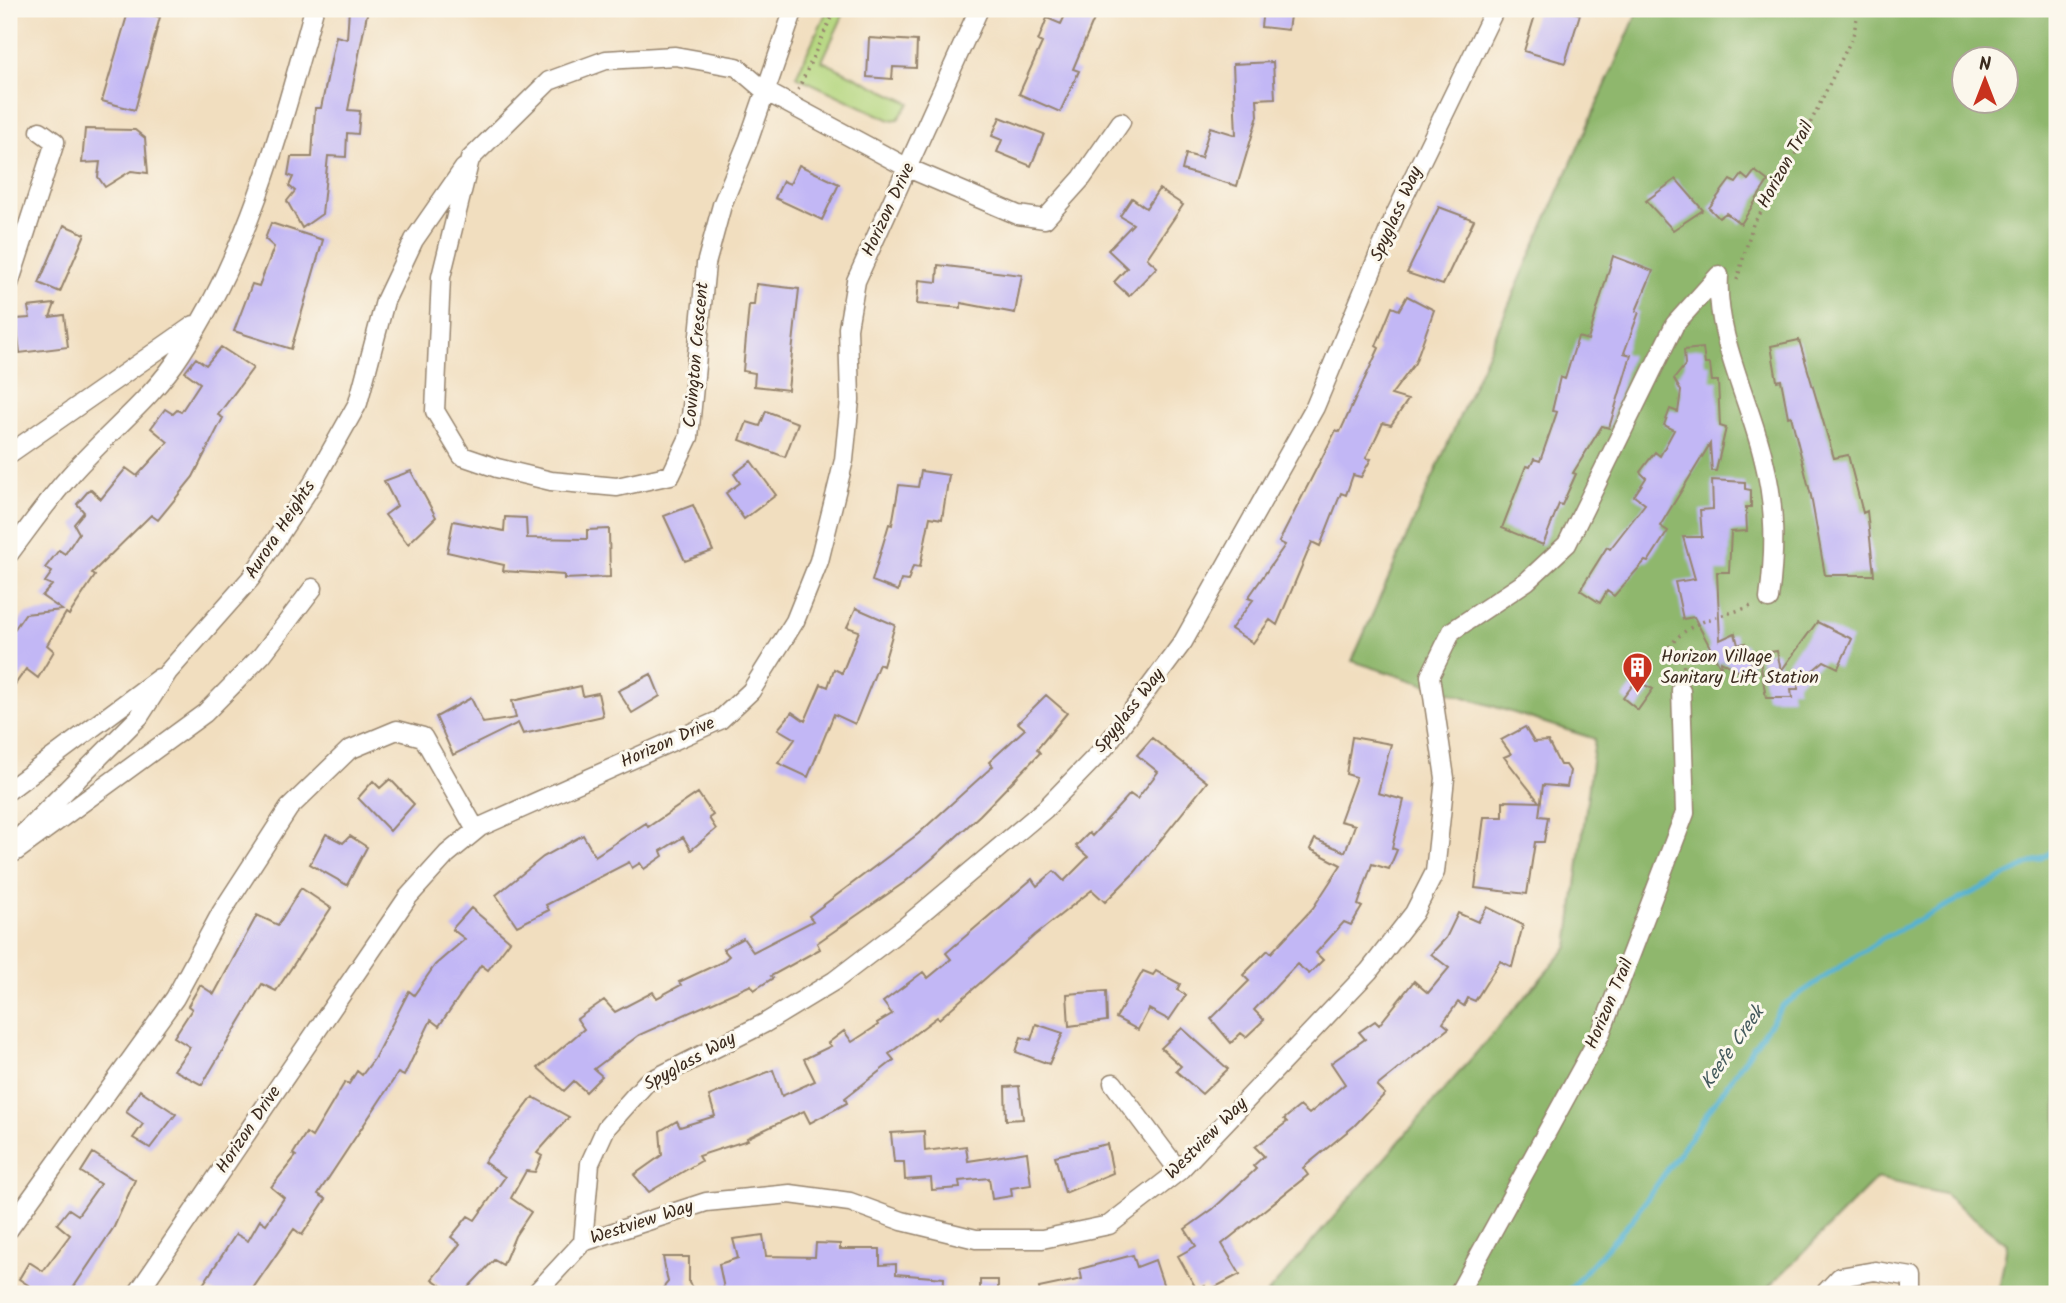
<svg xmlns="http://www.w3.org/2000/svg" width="2066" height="1303" font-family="Kalam,sans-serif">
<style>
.green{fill:#b4d67e;stroke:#78804e;stroke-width:2}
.forest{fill:#8fb76d;stroke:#657046;stroke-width:2;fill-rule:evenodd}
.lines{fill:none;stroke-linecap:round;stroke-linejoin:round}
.stream{stroke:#54b2d2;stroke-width:5}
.building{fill:#c2b7f5}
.minor-casing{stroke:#96846e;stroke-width:21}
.path{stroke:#96846e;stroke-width:3.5;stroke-dasharray:2 5;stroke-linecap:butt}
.minor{stroke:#fff;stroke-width:18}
.labels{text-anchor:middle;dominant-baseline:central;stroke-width:6;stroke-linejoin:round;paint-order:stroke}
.street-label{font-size:18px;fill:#3b2a1e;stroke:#fbf7ec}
.poi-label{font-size:18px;fill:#3b2a1e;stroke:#fbf7ec;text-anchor:start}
.water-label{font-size:19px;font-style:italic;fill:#445a5d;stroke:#fbf7ec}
</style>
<rect width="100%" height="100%" fill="#fbf7ec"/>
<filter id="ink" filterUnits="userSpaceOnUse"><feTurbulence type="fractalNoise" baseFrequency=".0143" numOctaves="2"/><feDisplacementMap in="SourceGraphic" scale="14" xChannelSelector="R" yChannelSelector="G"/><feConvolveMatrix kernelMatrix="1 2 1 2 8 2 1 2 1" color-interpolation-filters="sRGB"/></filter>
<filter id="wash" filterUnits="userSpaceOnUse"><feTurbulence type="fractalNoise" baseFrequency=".00686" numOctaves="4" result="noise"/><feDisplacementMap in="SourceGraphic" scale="28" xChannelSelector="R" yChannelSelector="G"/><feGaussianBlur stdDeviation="1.57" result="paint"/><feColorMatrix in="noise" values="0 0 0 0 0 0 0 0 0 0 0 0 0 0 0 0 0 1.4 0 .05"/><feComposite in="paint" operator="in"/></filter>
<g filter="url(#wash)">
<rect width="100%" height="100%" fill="#f1debf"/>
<!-- green -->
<path class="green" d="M828 9H846L822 61 910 103 898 119 890 120 796 76Z"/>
<!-- forest -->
<path class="forest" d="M1639 9H2057V1294H1998L2007 1244 1944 1194 1877 1178 1762 1294H1267L1568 947 1595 739 1352 661ZM1965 60H2007V102H1965Z"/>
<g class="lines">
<!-- stream -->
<path class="stream" d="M1565 1294 1632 1220 1783 1005 1883 938 2049 854 2057 845"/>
</g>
<g id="blocks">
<!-- building -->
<path class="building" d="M129 9 160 17 135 110 102 101Z
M349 9H368L348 110 360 111 358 134 347 133 346 157 328 156 322 214 302 228 287 201 295 191 289 186 293 177 288 175 291 157H312L315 108H321L336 36 347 39Z
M1068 9H1077L1095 17 1073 69 1079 71 1060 112 1019 94 1042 43 1038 41 1047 18 1061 24Z
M1263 9H1291L1288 30 1261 27Z
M1537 9H1561L1580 14 1565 63 1524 51Z
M869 38 917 41 916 68 893 67 892 79 867 77Z
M1273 62 1275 98 1257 99 1258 116 1237 186 1182 170 1186 154 1201 158 1210 127 1236 135 1233 64Z
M1000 117 1044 134 1031 166 997 152 1002 140 992 136Z
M85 129 135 130 145 138 148 173 131 171 105 187 98 177 100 162 82 163Z
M799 165 839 184 822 220 775 198 783 181 790 184Z
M1755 171 1768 181 1741 224 1726 213 1719 218 1709 208 1730 180 1736 183 1742 175 1748 180Z
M1676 179 1703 210 1673 230 1646 201Z
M1159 189 1183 205 1147 258 1157 267 1129 296 1114 282 1127 268 1108 250 1133 224 1120 216 1132 198 1146 208Z
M1439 207 1474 220 1443 285 1407 273Z
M271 223 323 240 291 349 234 331 252 284 259 286 274 247 265 239Z
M64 225 85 234 60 292 39 283Z
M1613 256 1653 271 1636 311 1639 312 1624 353 1631 355 1609 428 1602 426 1573 473 1576 474 1562 505 1559 504 1543 545 1502 528 1526 466 1530 467 1534 459 1540 461 1557 412 1552 411 1560 377 1565 379 1578 337 1588 340Z
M938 265 1022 275 1015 313 961 303V308L917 304 919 280 937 282Z
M756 284 799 289 788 390 754 386 755 373 743 371 749 305H754Z
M1407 296 1434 310 1415 363 1391 395 1408 400 1391 425 1383 423 1366 458 1371 459 1361 477 1353 475 1346 495 1341 493 1320 546 1312 542 1277 625 1270 620 1253 643 1231 629 1253 600 1248 598 1285 545 1279 542 1336 430 1340 432 1379 348 1376 346 1392 307 1399 310Z
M55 304 50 317 64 315 68 347 20 353 16 319 30 318 28 307Z
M1799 340 1834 458 1848 455 1863 513 1867 511 1874 575H1825L1811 496 1791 416 1788 417 1781 380 1777 381 1771 346Z
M221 347 253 368 218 415 223 418 193 477 158 520 151 515 92 573 95 576 69 615 66 613 47 645 54 651 38 678 26 669 9 693V637L25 614 62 610 42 596 52 585 45 582 52 572 45 568 59 550 65 554 79 533 74 524 84 512 77 504 90 489 101 499 126 468 137 476 168 442 151 428 165 409 173 414 177 410 181 412 200 383 185 372 196 358 206 365Z
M1703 348 1705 364H1710L1712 381H1718L1720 426 1726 428 1716 471H1712L1710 444 1660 526 1668 531 1648 562 1645 561 1614 596 1607 591 1600 603 1580 590 1607 547 1610 549 1645 504 1634 496 1646 478 1640 472 1655 452 1660 456 1674 430 1664 425 1670 409 1678 412 1681 391 1674 379 1685 365 1684 350Z
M766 411 798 423 785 457 740 440 747 422 760 426Z
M751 461 776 495 744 519 726 493 740 483 734 474Z
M411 471 436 517 408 544 385 515 397 506 384 481Z
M921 471 949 475 942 519 930 517 920 567 913 566 908 581 901 580 898 591 872 581 889 524 892 525 899 485 918 487Z
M1712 480 1745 482V489L1751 490V507H1746L1747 531 1731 532 1729 572H1717L1720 640 1735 633 1738 645 1745 643 1752 663 1743 674 1721 661V668L1716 659 1707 654 1710 647 1694 617 1683 619 1675 582 1695 579 1683 537H1702L1700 510 1713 509Z
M693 505 713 551 685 561 664 516Z
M505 517 526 518 527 538 587 539V530L609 529 610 577 564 579V575L503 571 504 565 447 552 453 521 504 531Z
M856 608 895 625 883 666 879 664 855 724 834 714 808 777 778 763 795 739 778 729 792 712 805 721 821 684 828 687 834 669 842 673 859 631 847 627Z
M1817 622 1852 639 1838 668 1824 661 1798 683V689H1791L1792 698H1766L1759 654 1777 651 1781 671Z
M651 674 660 696 632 713 618 691Z
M1636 681 1653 689 1638 710 1623 698Z
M581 686 583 696 598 693 603 716 523 734 518 723 453 755 436 717 471 698 483 723 516 718 512 701Z
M1046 695 1067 713 1037 749 1040 753 980 815 933 858 905 882 817 943 820 949 771 976 773 978 754 990 751 985 639 1035 594 1069 602 1076 586 1092 574 1081 564 1091 538 1068 584 1029 577 1019 604 1000 615 1012 653 992 657 998 681 985 679 982 722 962 729 956 723 949 743 938 753 952 813 921 809 916 918 834 993 766 989 762 1025 729 1018 723Z
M1525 727 1534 742 1548 741 1560 765H1566L1570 771 1567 787 1543 785 1539 816 1548 817 1544 842H1535L1527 894 1475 888 1484 817H1503V801L1539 802 1504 757 1511 754 1501 740Z
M1352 737 1391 744 1378 793 1404 800 1392 848 1397 850 1389 869 1372 864 1358 905 1362 907 1351 925 1344 922 1316 953 1323 960 1309 974 1297 964 1254 1010 1264 1020 1246 1037 1241 1033 1231 1043 1211 1019 1249 981 1243 975 1268 950 1271 953 1313 908 1341 865 1310 849 1315 839 1345 852 1355 825 1340 821 1356 777 1346 774Z
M1152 738 1207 782 1135 872 1105 902 1092 890 1035 935 939 1019 937 1017 889 1054 894 1060 845 1098 847 1103 810 1123 804 1111 747 1138 748 1140 698 1156 701 1161 649 1192 634 1175 662 1155 660 1131 677 1121 680 1127 715 1116 709 1096 773 1070 782 1096 815 1081 804 1059 831 1046 828 1043 844 1031 852 1042 878 1025 877 1023 892 1014 883 1002 923 972 928 978 951 959 946 953 1032 879 1037 886 1054 871 1064 881 1088 857 1076 846 1089 833 1092 836 1130 794 1137 799 1158 772 1137 755Z
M390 779 414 804 390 831 358 798 373 781 380 788Z
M698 793 713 815 709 818 716 829 691 850 683 837 661 851 663 856 644 869 640 863 632 868 629 862 546 905 549 910 517 926 496 895 543 857 583 835 595 856 646 823 648 827Z
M326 834 343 843 350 836 367 847 347 885 310 864Z
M301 888 331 908 276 991 262 984 202 1085 174 1070 190 1047 174 1037 192 1009 188 1006 200 985 214 994 257 915 278 925Z
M1487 907 1523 925 1512 967 1500 961 1475 1001 1468 998 1464 1006 1458 1002 1443 1023 1449 1028 1377 1086 1385 1094 1354 1126 1303 1168 1308 1175 1222 1244 1240 1274 1208 1291 1205 1286 1197 1290 1178 1256 1196 1246 1185 1229 1213 1209 1256 1169 1253 1166 1264 1156 1255 1147 1287 1122 1284 1119 1300 1106 1309 1114 1345 1084 1331 1063 1365 1039 1359 1032 1375 1021 1379 1025 1414 981 1428 993 1449 968 1431 954 1446 938 1458 913 1478 922Z
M471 908 510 941 488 970 481 965 439 1026 431 1020 404 1076 398 1073 318 1194 326 1199 302 1235 294 1229 249 1294H216L202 1286 236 1234 248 1241 260 1220 266 1224 284 1198 271 1187 296 1156 293 1154 306 1133 312 1137 345 1082 349 1084 357 1071 362 1075 374 1059 409 991 414 995 435 965 465 939 452 929Z
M1143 971 1153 975 1156 971 1180 984 1177 990 1186 995 1169 1020 1149 1009 1138 1030 1116 1018Z
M1106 991 1107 1021 1069 1026 1067 994Z
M1036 1024 1063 1033 1049 1064 1016 1052 1021 1037 1031 1040Z
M1182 1028 1228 1069 1202 1094 1176 1071 1181 1066 1161 1048Z
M1019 1086 1023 1119 1006 1120 1005 1087Z
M140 1090 176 1114 150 1148 133 1138 143 1124 126 1112Z
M533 1097 569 1117 537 1153 542 1156 535 1172 526 1171 511 1198 531 1212 515 1236 503 1265 494 1260 462 1294H435L442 1286 432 1279 460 1244 451 1237 468 1216 475 1220 505 1177 484 1162Z
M924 1131 925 1151 966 1146 968 1161 1027 1152 1031 1185 1011 1188 1012 1196 992 1199 989 1178 959 1181 960 1188 932 1190 931 1178 905 1180 904 1162H894L891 1133Z
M1107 1144 1113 1173 1065 1193 1055 1156Z
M93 1153 135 1180 114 1227 69 1294H42L19 1279 29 1262 43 1271 70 1235 57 1224 69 1209 78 1215 100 1184 81 1172Z
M763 1235 766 1256 815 1257 816 1243 840 1244V1249H880V1265L896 1264V1274L944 1278 943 1294H725L719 1264 738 1258 733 1239Z
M1133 1255 1137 1267 1155 1260 1165 1290 1147 1294H1040L1039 1288 1082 1279 1080 1269Z
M663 1257H689V1283L697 1294H658L668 1282Z
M980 1280H998V1294H980Z"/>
</g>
</g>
<g filter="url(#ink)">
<use href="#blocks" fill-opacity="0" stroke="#96846e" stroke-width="2"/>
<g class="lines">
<defs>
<path id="minor" d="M794 9 749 139 722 205 706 264 689 437 671 475 617 487 551 481 497 468 462 456 435 411 441 277 470 159 549 81 606 60 675 56 737 67 765 91 908 168 1018 215 1045 219 1082 178 1121 122
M9 284 55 142 40 131
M9 454 194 325
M9 554C28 529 46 503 67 479 103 436 151 401 181 354 250 249 281 128 314 9
M9 790 159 678
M9 848 139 717 168 672 251 578 313 483 358 403 385 301 414 240 464 168
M15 852 205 713 262 655 313 588
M1113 1083 1179 1171
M9 1229 175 998 221 913 289 808 349 750 397 730 423 737 476 830
M583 1242 590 1163 606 1128 646 1083 765 1023 834 981 906 926 1045 809 1105 747 1183 642 1315 407 1396 213 1495 9
M137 1294 408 897 447 854 480 827 720 720 751 691 795 621 819 561 844 460 850 400 848 328 856 281 979 9
M535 1294 583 1242 706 1202 790 1194 850 1202 902 1221 976 1239H1042L1109 1225 1179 1171 1369 971 1414 913 1435 872 1445 778 1430 676 1452 631 1527 581 1567 544 1675 324 1719 275C1715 338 1750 400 1764 461 1776 508 1775 551 1769 599
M1458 1294 1600 1035 1685 813 1681 690
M1824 1294 1840 1277 1875 1271 1912 1277V1294"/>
</defs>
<!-- minor casing -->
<use href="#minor" class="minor-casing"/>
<!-- path -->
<path class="path" d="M798 90 835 9
M1737 280 1753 224 1780 185 1853 36 1859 9
M1683 674 1684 662 1668 649C1689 618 1721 618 1754 605"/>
<!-- minor -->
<use href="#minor" class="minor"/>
</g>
</g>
<!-- icons -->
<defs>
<symbol id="building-pin" viewBox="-11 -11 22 30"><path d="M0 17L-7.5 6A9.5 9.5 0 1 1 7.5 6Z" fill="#c8321e" stroke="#fbf7ec"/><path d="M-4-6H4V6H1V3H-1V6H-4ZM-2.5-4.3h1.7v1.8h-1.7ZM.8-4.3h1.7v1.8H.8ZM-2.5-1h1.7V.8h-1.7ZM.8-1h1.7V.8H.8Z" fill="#fff"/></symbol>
</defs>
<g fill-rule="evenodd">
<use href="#building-pin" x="1620" y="650" width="35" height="47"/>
</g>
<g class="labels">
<!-- street labels -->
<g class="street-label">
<text transform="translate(1786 165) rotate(-61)">Horizon Trail</text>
<text transform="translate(889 210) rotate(-65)">Horizon Drive</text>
<text transform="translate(1397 214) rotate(-66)">Spyglass Way</text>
<text transform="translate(697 355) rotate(-85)">Covington Crescent</text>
<text transform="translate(281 530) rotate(-57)">Aurora Heights</text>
<text transform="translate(1130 711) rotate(-52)">Spyglass Way</text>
<text transform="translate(668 743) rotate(-24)">Horizon Drive</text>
<text transform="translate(1610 1004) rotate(-67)">Horizon Trail</text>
<text transform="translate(690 1062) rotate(-29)">Spyglass Way</text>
<text transform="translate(249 1130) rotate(-56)">Horizon Drive</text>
<text transform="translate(1207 1139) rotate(-45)">Westview Way</text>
<text transform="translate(642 1223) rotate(-18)">Westview Way</text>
</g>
<!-- poi labels -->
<g class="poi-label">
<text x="1661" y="657">Horizon Village<tspan x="1661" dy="21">Sanitary Lift Station</tspan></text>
</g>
<!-- water labels -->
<g class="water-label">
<text transform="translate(1733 1048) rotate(-55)">Keefe Creek</text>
</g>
</g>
<!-- margin -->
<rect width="2066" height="1303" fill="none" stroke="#fbf7ec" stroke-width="35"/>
<!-- north arrow -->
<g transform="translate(1985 80)"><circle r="33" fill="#fbf7ec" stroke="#aea59a" stroke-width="2"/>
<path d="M0-5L12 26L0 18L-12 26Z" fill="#c8321e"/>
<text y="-10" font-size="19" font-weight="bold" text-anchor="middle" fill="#3b2a1e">N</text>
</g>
</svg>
